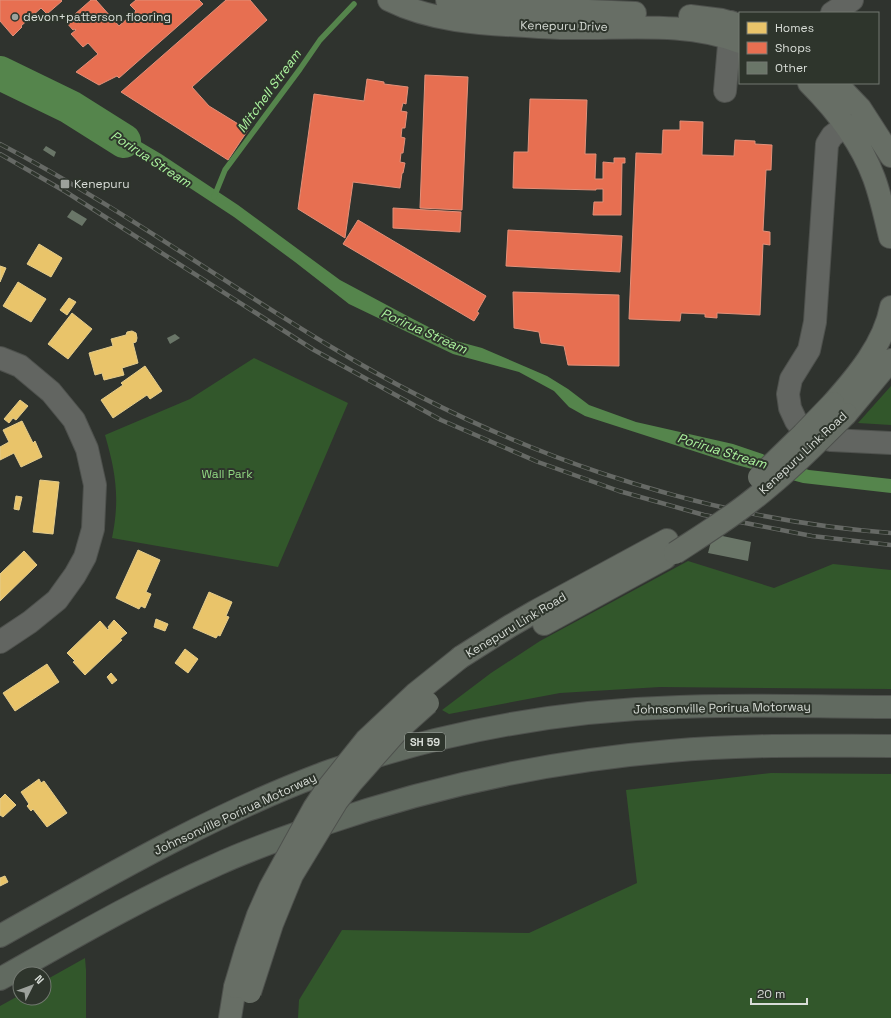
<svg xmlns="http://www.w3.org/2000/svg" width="891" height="1018" font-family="'Space Grotesk',sans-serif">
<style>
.green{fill:#32572b}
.water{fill:#55854c}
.homes{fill:#e9c46a;stroke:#e4cc8b}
.shops{fill:#e76f51;stroke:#e29079}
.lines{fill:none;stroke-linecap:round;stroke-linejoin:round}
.stream{stroke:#55854c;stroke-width:5.5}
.river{stroke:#55854c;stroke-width:34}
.building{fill:#6a7668}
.minor-casing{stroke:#4e514d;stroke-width:24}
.major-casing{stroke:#4e514d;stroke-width:24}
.highway-casing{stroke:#4e514d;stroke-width:24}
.minor{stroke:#626561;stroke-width:22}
.major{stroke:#676e65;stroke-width:22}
.highway{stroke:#616a60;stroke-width:22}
.rail-casing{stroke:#666965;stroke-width:4.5}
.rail{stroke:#2e352c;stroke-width:3;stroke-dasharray:9;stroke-linecap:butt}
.major-bridge-casing{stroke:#4e514d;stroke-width:24;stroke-linecap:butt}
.major-bridge{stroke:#676e65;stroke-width:22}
.poi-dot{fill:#9da29c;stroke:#2e352c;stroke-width:1.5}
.labels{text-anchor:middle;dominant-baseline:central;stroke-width:4;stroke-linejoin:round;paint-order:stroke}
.shield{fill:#2e352c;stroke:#a5aba4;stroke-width:1}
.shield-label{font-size:11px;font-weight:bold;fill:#d8ddd7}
.poi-label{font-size:12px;fill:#d8ddd7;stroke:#2e352c;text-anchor:start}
.street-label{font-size:12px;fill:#d8ddd7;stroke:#2e352c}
.park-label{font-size:12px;fill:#90d782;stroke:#2e352c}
.water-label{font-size:13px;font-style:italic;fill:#acf49e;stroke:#2e352c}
</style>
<rect width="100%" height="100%" fill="#2f332e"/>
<!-- green -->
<path class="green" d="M254 358 348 403 278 567 112 538C120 499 116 473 105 435L190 399Z
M891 386V425L858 423Z
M688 561 774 588 833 564 891 570V689L660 687 560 693 449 714 442 710 491 673 540 641Z
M771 773 891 774V1018H298L299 1000 342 930 529 933 637 883 626 790Z
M85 958 86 970V1018H0V1006L20 995V998H44V981Z"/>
<!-- water -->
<path class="water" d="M90 112 161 154 238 205 340 280 413 319 456 341 482 348 547 376 568 389 589 405 636 422 733 444 809 470 891 479V493L803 483 737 465 585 416 569 407 554 391 519 372 453 354 349 304 295 262 234 217 123 144 82 120Z"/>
<!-- homes -->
<path class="homes" d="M39 244 62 258 51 277 27 264Z
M0 266 6 268 0 282Z
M18 282 46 299 31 322 3 306Z
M69 298 76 302 67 315 60 310Z
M72 313 92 329 68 359 48 344Z
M132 331 136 333 137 338 136 342 133 343 138 363 122 368 124 375 104 380 102 373 95 375 89 353 113 346 111 339 126 335 127 332Z
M145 366 162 391 150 399 147 395 113 418 101 400 123 385 121 383Z
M20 400 28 406 16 420 13 418 9 423 4 419Z
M22 421 33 443 35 441 42 457 21 467 14 453 0 460V447L9 442 3 430Z
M40 480 59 482 53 534 33 532Z
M16 496 22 497 19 510 14 509Z
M138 550 160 560 146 592 151 594 145 608 141 606 139 609 116 598Z
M24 551 37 565 0 601V574Z
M209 592 232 602 226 616 229 617 220 636 218 635 216 638 193 628Z
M156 619 168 624 165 631 154 627Z
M114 620 127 633 120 639 122 640 85 675 73 662 75 661 67 653 100 621 108 630 109 629 108 627Z
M185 649 198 659 188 673 175 663Z
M47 664 59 682 15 711 3 693Z
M111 673 117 680 112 684 107 677Z
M39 779 41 783 44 781 67 813 47 827 33 809 31 811 27 806 29 804 21 792Z
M5 794 16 805 3 817 0 815V799Z
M5 876 8 882 0 886V878Z"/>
<!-- shops -->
<path class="shops" d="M0 0H61L62 1 47 14 41 8 21 26 22 27 13 36 0 21Z
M91 0H96L119 26 136 11 130 5 136 0H199L203 4 119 78 117 76 99 85 76 72 98 54 88 43 83 47 71 34 76 30 75 29 73 30 66 22Z
M226 0H250L267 20 192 87 209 106 248 130 228 160 121 92Z
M425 75 468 77 462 210 420 208Z
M367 79 384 82V84L408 87 406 104 403 103 401 111 407 112 405 128H402L401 137 405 138 403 153H401L400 162 405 163 403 173H402L400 188 353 182 345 238 298 209 314 94 364 101Z
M530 99 587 100 585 154H596L595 179H603V162L614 163V158H625V163H622L621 215H593L594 202H603V189H596V190L513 188 514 152H528Z
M680 121 703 122 702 155 734 156 735 140 755 141V144L772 145 771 170H766L763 231 770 232V245L763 244 760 315 717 313V318L705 317V314L681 313 680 321 629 319 636 153 662 154 663 130H680Z
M393 208 461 212 460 232 393 228Z
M358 220 486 296 477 312 479 313 474 321 343 244Z
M508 230 622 236 620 272 506 266Z
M513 292 619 295V366L568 365 564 346 541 343 539 332 514 328Z"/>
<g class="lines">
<!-- stream -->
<path class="stream" d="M214 197 225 170 300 69 320 40 354 4"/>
<!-- river -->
<path class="river" d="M0 73 70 107 124 141"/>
</g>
<!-- building -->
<path class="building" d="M46 146 56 152 54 157 43 150Z
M72 210 87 219 82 226 67 217Z
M175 334 180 338 170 344 167 338Z
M713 534 751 542 748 561 708 553Z"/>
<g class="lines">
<defs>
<path id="minor" d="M832 13 852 0
M725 91 731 22
M846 125 832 136 827 144 815 322 809 350 791 379 788 394 790 408 796 421 804 431 817 437 831 440 891 443
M0 358 20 366 51 392 74 420 87 449 95 485 93 529 85 557 75 575 57 600 30 622 0 642"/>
<path id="major" d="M389 0C431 21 480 24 526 26 540 27 554 28 568 28 625 29 686 21 740 42
M447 0 497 7 635 13
M690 16 722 20 740 25
M809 83C836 110 860 140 874 178 881 197 885 217 890 237
M836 83 860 108 891 156
M833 403C857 376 884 344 891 307
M846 414 891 360
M544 624 665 558
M461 657 510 626 536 611 667 540
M230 1018 235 987"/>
<path id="highway" d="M0 936C104 878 208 817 319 775 334 769 349 765 364 760 465 728 573 710 679 707 750 704 820 707 891 707
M0 979C71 939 141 898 216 865 250 849 286 837 321 825 434 786 551 761 670 751 743 744 817 746 891 746"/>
</defs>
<!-- minor casing -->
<use href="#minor" class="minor-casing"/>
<!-- major casing -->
<use href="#major" class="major-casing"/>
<!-- highway casing -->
<use href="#highway" class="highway-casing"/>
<!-- minor -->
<use href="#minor" class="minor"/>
<!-- major -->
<use href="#major" class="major"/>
<!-- highway -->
<use href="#highway" class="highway"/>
<defs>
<path id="rail" d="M0 144C115 204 221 281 333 348 502 450 694 518 891 533
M0 154 66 192 314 350 441 420 538 462 619 491 704 515 812 536 891 545"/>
</defs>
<!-- rail casing -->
<use href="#rail" class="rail-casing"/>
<!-- rail -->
<use href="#rail" class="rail"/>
<defs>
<path id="major-bridge" d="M759 477 803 434 833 403
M675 553C701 536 727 520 751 501 785 475 816 444 846 414
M235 987 246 950 258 915 270 888 314 808 326 790 366 740 416 693 461 657
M250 992 272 924 292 875 337 801 352 782 399 729 428 703"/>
</defs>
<!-- major-bridge casing -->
<use href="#major-bridge" class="major-bridge-casing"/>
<!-- major-bridge -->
<use href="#major-bridge" class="major-bridge"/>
</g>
<!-- markers -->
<g class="poi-dot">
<circle cx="15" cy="17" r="4"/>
<rect x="60" y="179" width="10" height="10" rx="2"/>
</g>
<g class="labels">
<!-- shield labels -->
<rect class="shield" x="405" y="733" width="40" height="18" rx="3"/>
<g class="shield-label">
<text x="425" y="742">SH 59</text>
</g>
<!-- poi labels -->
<g class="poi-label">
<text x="23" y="17">devon+patterson flooring</text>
<text x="74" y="184">Kenepuru</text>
</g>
<!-- street labels -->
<g class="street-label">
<text transform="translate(564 26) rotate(1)">Kenepuru Drive</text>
<text transform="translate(803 453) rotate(-43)">Kenepuru Link Road</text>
<text transform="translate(516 625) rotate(-31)">Kenepuru Link Road</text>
<text transform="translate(722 708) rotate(-1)">Johnsonville Porirua Motorway</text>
<text transform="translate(235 814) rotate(-25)">Johnsonville Porirua Motorway</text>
</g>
<!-- park labels -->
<g class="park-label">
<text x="227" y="474">Wall Park</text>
</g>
<!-- water labels -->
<g class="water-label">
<text transform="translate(269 91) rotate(-54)">Mitchell Stream</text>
<text transform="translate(151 159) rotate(33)">Porirua Stream</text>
<text transform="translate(424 331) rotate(24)">Porirua Stream</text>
<text transform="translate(722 451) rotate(17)">Porirua Stream</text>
</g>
</g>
<!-- legend -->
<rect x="739" y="12" width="140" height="72" fill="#2e352c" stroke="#727870"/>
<rect x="747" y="22" width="20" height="12" fill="#e9c46a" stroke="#727870"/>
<text x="775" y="32" font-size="12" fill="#d8ddd7">Homes</text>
<rect x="747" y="42" width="20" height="12" fill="#e76f51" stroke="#727870"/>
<text x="775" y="52" font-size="12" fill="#d8ddd7">Shops</text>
<rect x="747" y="62" width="20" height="12" fill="#6a7668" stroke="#727870"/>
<text x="775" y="72" font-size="12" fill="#d8ddd7">Other</text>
<!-- north arrow -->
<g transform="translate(32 986) rotate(48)"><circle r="19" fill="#2e352c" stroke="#727870"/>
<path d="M0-3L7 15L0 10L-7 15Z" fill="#9da29c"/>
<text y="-6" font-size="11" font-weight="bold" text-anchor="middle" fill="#d8ddd7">N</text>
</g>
<!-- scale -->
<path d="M751 998v6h56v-6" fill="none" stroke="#d8ddd7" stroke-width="2"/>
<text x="757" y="998" font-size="12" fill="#d8ddd7" stroke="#2e352c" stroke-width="3" paint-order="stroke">20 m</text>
</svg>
